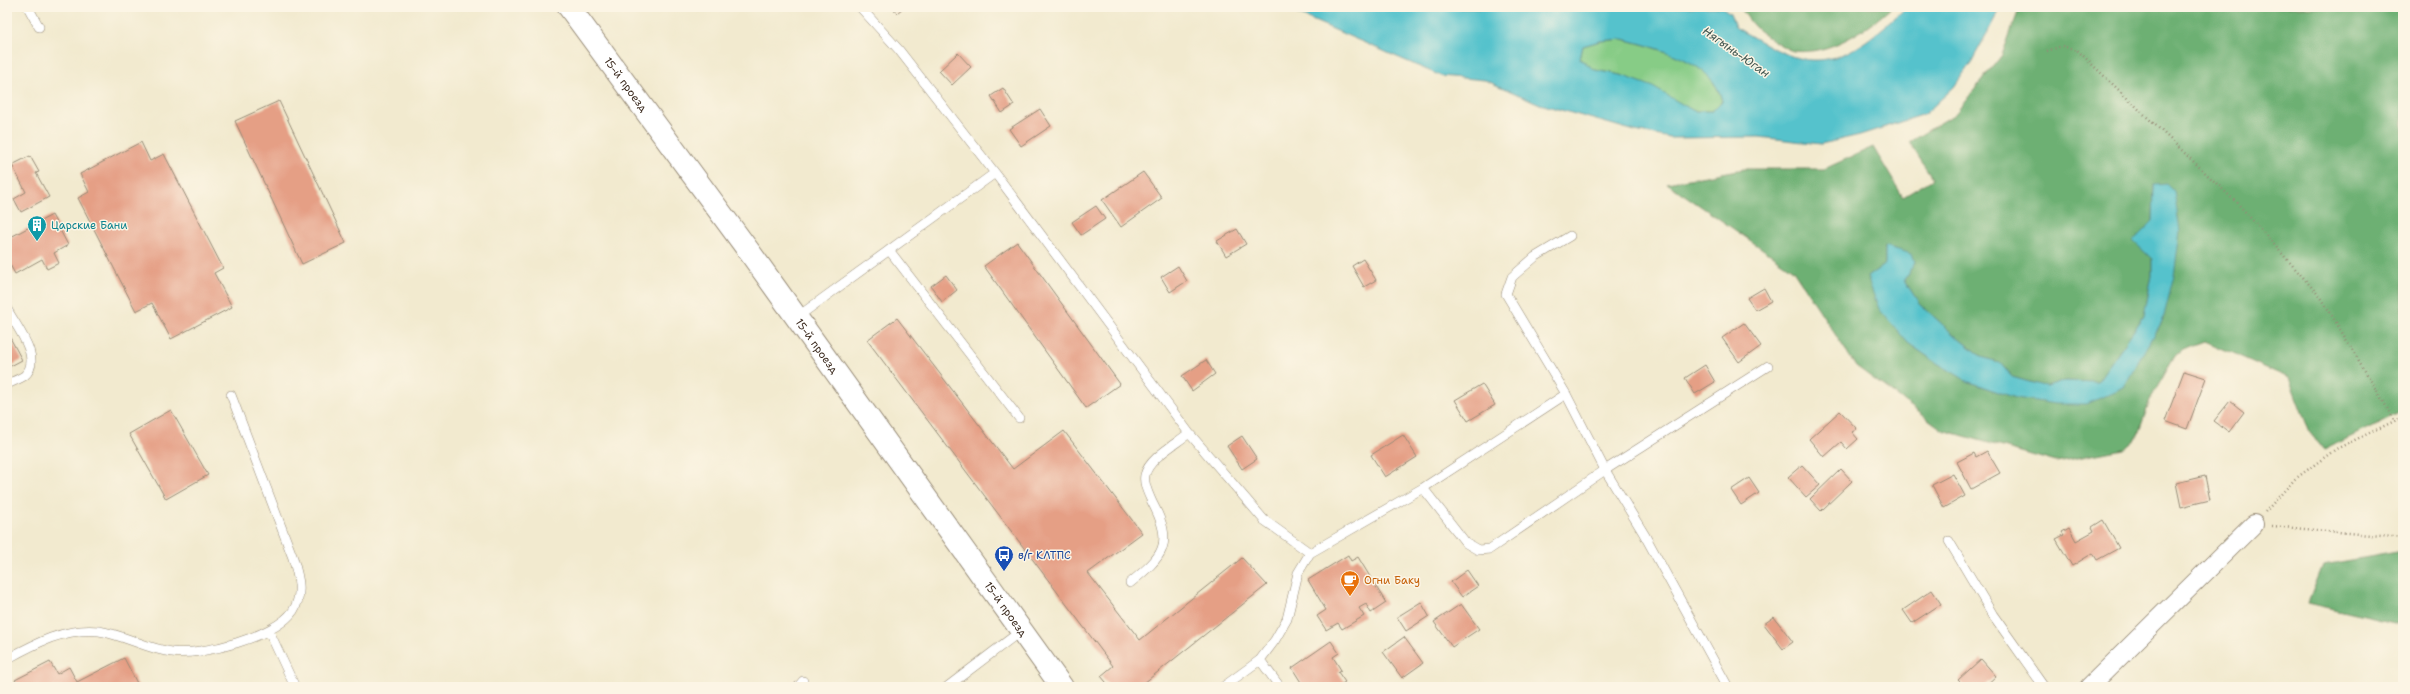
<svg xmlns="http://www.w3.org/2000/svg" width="2410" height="694" font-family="'Shantell Sans',sans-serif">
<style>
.green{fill:#87cc86;stroke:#617b52}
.forest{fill:#6db073;stroke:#546d48;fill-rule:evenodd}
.water{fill:#55c2cc;stroke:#487675;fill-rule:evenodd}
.building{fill:#e59f85}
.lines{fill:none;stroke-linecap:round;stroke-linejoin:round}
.service-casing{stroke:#968a76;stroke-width:10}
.minor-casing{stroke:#968a76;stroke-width:20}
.secondary-casing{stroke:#968a76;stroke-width:24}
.path{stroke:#968a76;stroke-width:2.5;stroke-dasharray:1 3;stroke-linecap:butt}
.service{stroke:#fff;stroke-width:9}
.minor{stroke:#fff;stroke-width:18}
.secondary{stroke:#fff;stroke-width:22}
.labels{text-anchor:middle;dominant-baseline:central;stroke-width:3;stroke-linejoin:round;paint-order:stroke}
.street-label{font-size:11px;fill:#3b2a1e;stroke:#fcf5e5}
.culture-label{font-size:11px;fill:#0d838f;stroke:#fcf5e5;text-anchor:start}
.transit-label{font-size:11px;fill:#164399;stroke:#fcf5e5;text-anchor:start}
.food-label{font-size:11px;fill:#c56008;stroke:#fcf5e5;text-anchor:start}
.water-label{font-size:12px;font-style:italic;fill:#435852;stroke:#fcf5e5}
</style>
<rect width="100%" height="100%" fill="#fcf5e5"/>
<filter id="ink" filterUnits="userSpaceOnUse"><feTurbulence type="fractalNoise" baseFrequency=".025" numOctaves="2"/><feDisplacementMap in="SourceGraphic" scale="8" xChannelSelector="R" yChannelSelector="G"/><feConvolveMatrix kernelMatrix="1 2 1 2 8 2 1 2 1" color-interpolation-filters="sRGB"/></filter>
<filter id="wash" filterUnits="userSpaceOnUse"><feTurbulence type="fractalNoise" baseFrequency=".012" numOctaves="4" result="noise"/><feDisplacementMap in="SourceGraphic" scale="16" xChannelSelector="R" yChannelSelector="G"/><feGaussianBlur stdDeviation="0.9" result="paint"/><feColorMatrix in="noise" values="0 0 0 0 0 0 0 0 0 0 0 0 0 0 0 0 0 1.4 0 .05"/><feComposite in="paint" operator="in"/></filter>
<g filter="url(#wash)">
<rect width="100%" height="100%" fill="#f2eacf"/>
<!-- green -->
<path class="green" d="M1623 39C1659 49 1713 60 1722 101L1712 111H1694L1621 75 1595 70 1580 59 1583 46 1600 41Z"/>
<!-- forest -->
<path class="forest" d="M1740 7H1892C1868 29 1829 56 1794 51 1788 51 1759 32 1755 27 1749 21 1745 14 1740 7Z
M2020 7H2403V411L2324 450 2310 433 2289 378 2205 341 2183 349 2175 356 2151 398 2137 437 2123 449 2056 462 1943 430 1856 366 1793 270 1667 183 1744 169H1824L1873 147 1903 197 1933 179 1909 142 1955 114 2002 55ZM2154 185 2164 316 2124 387 2016 398 1969 382 1937 363 1908 343 1867 277 1885 264V246L1915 262 1904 280 1919 303 1954 335 1982 357 2000 363 2012 377 2047 387 2065 381 2097 382 2144 316 2152 276V259L2134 241 2153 221Z
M2403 551V625L2308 603 2323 565Z"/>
<!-- water -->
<path class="water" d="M1282 7 1518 9 1530 7H1722L1730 13 1735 27C1751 36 1767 46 1784 53 1835 76 1871 38 1907 7H2001L1972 61 1954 87 1925 114 1860 135 1821 144 1759 137 1670 138 1635 131 1540 104 1485 80 1441 76ZM1623 39C1657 48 1714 61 1722 101L1712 111H1694L1651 86 1621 75 1595 70 1580 59 1583 46 1600 41Z
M2167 184 2174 191 2180 231 2174 276 2164 316 2124 387 2087 404H2055L2016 398 1969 382 1937 363 1908 343 1879 309 1867 277 1885 264V246L1912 254 1915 262 1904 280 1919 303 1954 335 1982 357 2000 363 2012 377 2047 387 2065 381 2097 382 2144 316 2152 276V259L2133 241 2153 221 2154 185Z"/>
<g id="blocks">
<!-- building -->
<path class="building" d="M892 7H904L897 13Z
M958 53 971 67 952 85 939 71Z
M1003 88 1014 105 1002 113 991 96Z
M279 101 346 243 302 264 235 121Z
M1040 109 1051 126 1021 146 1009 129Z
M141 142 150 161 164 154 223 268 214 273 232 307 171 339 152 303 136 311 78 198 89 192 80 174Z
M30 156 39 172 36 173 49 197 21 212 14 199 26 192 12 165Z
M1143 172 1162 198 1121 227 1102 200Z
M1096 206 1105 219 1081 235 1072 222Z
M52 215 68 245 54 253 59 263 47 269 42 259 15 274 7 259V239Z
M1237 229 1246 244 1226 256 1217 241Z
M1017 242 1120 384 1086 408 984 266Z
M1363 259 1376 280 1364 287 1352 266Z
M1178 266 1187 281 1170 292 1161 277Z
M946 275 957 290 942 302 931 286Z
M1764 288 1771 301 1755 310 1747 298Z
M897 318 1013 469 1064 431 1142 533 1088 573 1140 640 1242 558 1267 585 1139 687H1110L1101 676 1113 666 867 340Z
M1744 323 1761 346 1739 362 1722 338Z
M7 332 22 360 7 368Z
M1206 360 1215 374 1192 391 1182 376Z
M1705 365 1715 382 1695 394 1685 378Z
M2184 371 2206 378 2187 429 2165 421Z
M1482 384 1495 405 1468 421 1455 400Z
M2230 401 2244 412 2229 432 2214 421Z
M171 410 208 475 166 499 129 434Z
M1840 411 1857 429 1852 432 1858 439 1847 449 1841 442 1824 457 1809 439Z
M1403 435 1417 457 1385 477 1371 455Z
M1242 436 1257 459 1242 469 1227 446Z
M1987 451 2000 473 1971 489 1957 462 1974 453 1976 457Z
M1802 465 1820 485 1806 497 1788 477Z
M1841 469 1852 481 1821 511 1810 499Z
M1953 474 1965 496 1944 508 1932 485Z
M2205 476 2210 500 2181 507 2176 483Z
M1749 478 1759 493 1741 505 1731 490Z
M2103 520 2119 548 2097 560 2093 553 2072 566 2056 539 2064 535 2062 532 2069 528 2076 541 2094 531 2092 527Z
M1348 555 1351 561 1358 557 1386 603 1371 613 1366 604 1359 608 1364 616 1342 629 1338 623 1326 630 1317 616 1326 610 1308 580Z
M1467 570 1478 586 1462 597 1451 582Z
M1932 590 1941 604 1912 623 1903 610Z
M1421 602 1429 616 1406 631 1397 617Z
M1461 604 1479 629 1452 647 1434 622Z
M1774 617 1793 642 1783 649 1764 624Z
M1404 637 1423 663 1402 678 1383 652Z
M1331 641 1339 653 1333 657 1341 670 1338 672 1345 682 1337 687H1316L1315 685 1304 687 1292 668Z
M124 658 139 687H19L15 680 50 662 57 674 69 667 77 682Z
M1981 659 1996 676 1984 687H1965L1958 680Z"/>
</g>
</g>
<g filter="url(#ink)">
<use href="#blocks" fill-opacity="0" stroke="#968a76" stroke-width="1"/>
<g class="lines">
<defs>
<path id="service" d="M28 7 39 27
M860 7 899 50 995 173
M889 250 1019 418
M7 309C16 326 44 360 24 376 19 379 12 382 7 384
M796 318 995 173 1189 433 1264 520 1310 553 1423 488 1566 394 1605 470 1644 534 1728 687
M1566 394 1506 294 1512 277 1535 257 1570 236
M1423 488 1466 543 1478 550 1490 549 1605 470 1768 366
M1949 541 1993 615 2044 687
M1130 583C1163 556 1175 545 1152 502 1149 495 1143 484 1145 475 1149 458 1176 444 1189 433
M269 631 295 687
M7 659C34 644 66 627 99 631 124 635 147 649 172 652 202 656 275 637 293 611 304 594 298 575 293 558L231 395
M1260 660 1275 640 1287 619 1298 573 1310 553
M798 687 803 681
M947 687 1022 630
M1223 687 1260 660 1280 687"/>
<path id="minor" d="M2089 687 2254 524"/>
<g id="secondary">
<path id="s1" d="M569 7 751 254 1062 687"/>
</g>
</defs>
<!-- service casing -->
<use href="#service" class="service-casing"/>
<!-- minor casing -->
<use href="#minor" class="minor-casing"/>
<!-- secondary casing -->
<use href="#secondary" class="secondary-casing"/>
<!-- path -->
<path class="path" d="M2047 51 2062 46 2077 50 2240 206 2322 299 2395 421
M2265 512 2295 479 2336 449 2403 417
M2272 526 2403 538"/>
<!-- service -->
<use href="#service" class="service"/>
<!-- minor -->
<use href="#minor" class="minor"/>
<!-- secondary -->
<use href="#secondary" class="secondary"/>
</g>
</g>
<!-- icons -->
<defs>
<symbol id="building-pin" viewBox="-11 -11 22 30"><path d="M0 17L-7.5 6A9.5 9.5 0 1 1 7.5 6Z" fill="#0f9aa8" stroke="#fcf5e5"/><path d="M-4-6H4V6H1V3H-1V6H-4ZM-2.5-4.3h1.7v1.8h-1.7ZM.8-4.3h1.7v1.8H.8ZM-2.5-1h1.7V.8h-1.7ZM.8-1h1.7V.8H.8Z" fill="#fff"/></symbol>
<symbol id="bus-pin" viewBox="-11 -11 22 30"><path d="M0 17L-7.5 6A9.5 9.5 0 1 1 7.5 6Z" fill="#1a4fb4" stroke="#fcf5e5"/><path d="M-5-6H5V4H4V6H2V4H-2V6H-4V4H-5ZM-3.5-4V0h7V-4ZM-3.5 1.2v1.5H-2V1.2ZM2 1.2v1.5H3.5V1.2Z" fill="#fff"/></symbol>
<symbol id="cafe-pin" viewBox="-11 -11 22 30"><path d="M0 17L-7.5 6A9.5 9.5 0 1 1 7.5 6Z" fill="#e8710a" stroke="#fcf5e5"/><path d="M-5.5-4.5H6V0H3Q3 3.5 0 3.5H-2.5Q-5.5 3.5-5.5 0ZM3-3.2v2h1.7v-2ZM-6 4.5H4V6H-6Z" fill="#fff"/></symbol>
</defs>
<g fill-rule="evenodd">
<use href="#building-pin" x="26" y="214" width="22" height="30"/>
<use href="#bus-pin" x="993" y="544" width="22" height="30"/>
<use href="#cafe-pin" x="1339" y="569" width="22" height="30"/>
</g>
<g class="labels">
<!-- street labels -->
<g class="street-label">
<text stroke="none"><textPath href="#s1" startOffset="96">15-й проезд</textPath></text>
<text stroke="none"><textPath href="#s1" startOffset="420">15-й проезд</textPath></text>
<text stroke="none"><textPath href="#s1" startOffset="744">15-й проезд</textPath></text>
</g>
<!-- culture labels -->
<g class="culture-label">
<text x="51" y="225">Царские Бани</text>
</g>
<!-- transit labels -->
<g class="transit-label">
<text x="1018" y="555">в/г КЛТПС</text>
</g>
<!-- food labels -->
<g class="food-label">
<text x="1364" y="580">Огни Баку</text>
</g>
<!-- water labels -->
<g class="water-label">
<text transform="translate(1736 52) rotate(35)">Нягынь-Юган</text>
</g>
</g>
<!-- margin -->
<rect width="2410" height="694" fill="none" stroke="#fcf5e5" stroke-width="24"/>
</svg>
